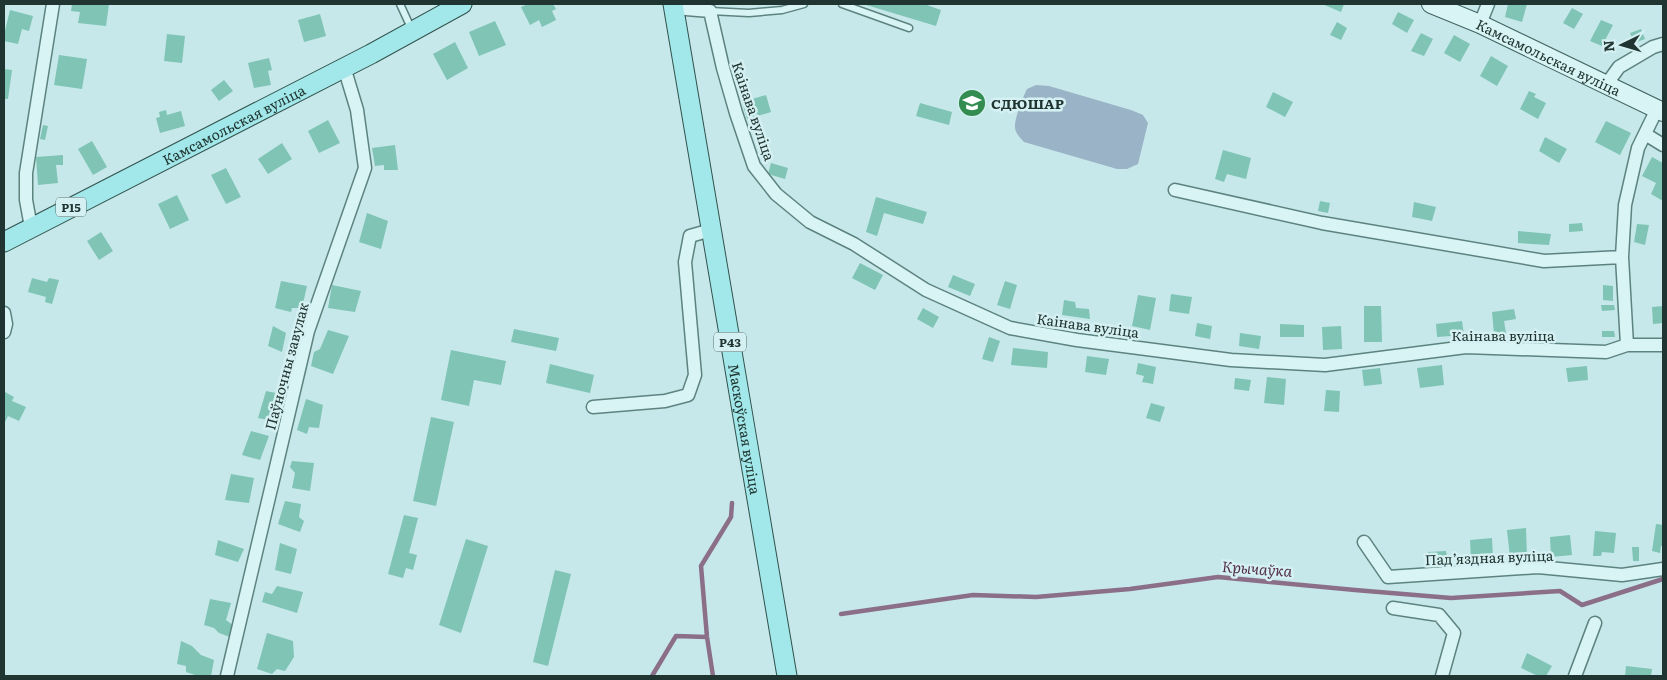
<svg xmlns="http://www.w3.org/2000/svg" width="1667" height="680" font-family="Literata,serif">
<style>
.pitch{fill:#9bb3c7}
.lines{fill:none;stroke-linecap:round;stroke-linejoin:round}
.stream{stroke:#8b6f88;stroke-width:4.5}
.building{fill:#7fc4b4}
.lane-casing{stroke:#5d837f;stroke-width:9}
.street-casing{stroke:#5d837f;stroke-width:15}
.secondary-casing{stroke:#416560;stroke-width:20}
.primary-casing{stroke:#31524c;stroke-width:21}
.lane{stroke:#d8f4f5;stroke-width:6}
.street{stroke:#d8f4f5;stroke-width:12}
.secondary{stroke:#d8f4f5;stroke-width:18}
.primary{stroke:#a2e7e9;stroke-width:19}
.labels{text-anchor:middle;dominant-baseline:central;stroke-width:5;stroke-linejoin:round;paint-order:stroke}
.shield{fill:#d5f0f2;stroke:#566d6b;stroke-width:1}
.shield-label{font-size:12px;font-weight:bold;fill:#203531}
.street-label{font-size:14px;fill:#203531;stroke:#d5f0f2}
.poi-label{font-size:14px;font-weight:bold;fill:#203531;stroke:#d5f0f2;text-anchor:start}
.water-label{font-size:15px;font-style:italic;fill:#53314a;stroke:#d5f0f2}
</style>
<rect width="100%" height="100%" fill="#c6e8ea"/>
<!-- pitch -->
<path class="pitch" d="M1036 85 1049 86 1131 110 1143 115 1148 123 1138 164 1127 169H1117L1024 142C1020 138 1016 134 1015 128 1014 119 1023 97 1027 89Z"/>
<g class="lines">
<!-- stream -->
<path class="stream" d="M841 614 973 595 1036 597 1130 589 1218 577 1355 590 1451 598 1560 591 1582 605 1663 579
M652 676 676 636 707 637
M713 676 707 637 701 566 731 517 732 503"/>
</g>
<!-- building -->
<path class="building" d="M72 4H109L106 26 78 23 80 12 71 11Z
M528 4H553L556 9 552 11 556 20 542 27 539 20 530 25 521 7Z
M863 4H924L941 10 936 26Z
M1322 4H1344L1341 12Z
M1508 4H1527L1522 22 1505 17Z
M1572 8 1583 14 1574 29 1563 23Z
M10 10 33 16 29 31 22 29 18 44 4 41V35Z
M1398 12 1414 20 1407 33 1392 24Z
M320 14 326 36 304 42 298 20Z
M1601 20 1613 25 1602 46 1590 41Z
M495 21 506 45 479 56 469 32Z
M1337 22 1347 28 1341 40 1330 35Z
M1641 29 1645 39 1634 43 1630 33Z
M1421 33 1433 39 1424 56 1411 51Z
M167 34 185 36 182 63 164 61Z
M1454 35 1470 44 1460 62 1444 53Z
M455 42 468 68 447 80 433 54Z
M59 55 87 59 82 89 54 85Z
M1491 56 1508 66 1497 86 1480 76Z
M269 58 272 70 268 71 271 85 254 88 248 63Z
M4 69 12 70 8 99H4Z
M224 80 233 91 219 101 211 90Z
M1529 91 1536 94 1534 97 1546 103 1538 119 1520 109Z
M1273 92 1293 102 1285 117 1266 107Z
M766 95 771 112 747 119 742 102Z
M920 103 952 112 949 125 916 116Z
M166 110 167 115 181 111 185 126 160 133 156 118 160 117 159 112Z
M328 120 340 143 319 153 308 131Z
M1606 121 1631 133 1620 155 1595 142Z
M43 125 48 126 45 140 40 139Z
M1545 137 1567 149 1559 163 1539 151Z
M92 141 107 167 93 175 78 149Z
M282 143 292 159 268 174 258 159Z
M395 145 398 170H384V165L375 166 372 148Z
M1223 150 1251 158 1246 179 1227 174 1224 182 1215 179Z
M63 155V165H56L58 183 38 185 36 157Z
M1652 157 1663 163V201L1651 194 1656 183 1642 176Z
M771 163 788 168 785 179 768 174Z
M226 168 241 197 226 204 211 175Z
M177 195 189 220 170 229 158 204Z
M876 197 927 212 923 224 884 213 877 236 866 232Z
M1320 201 1330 203 1328 213 1318 211Z
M1414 202 1436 207 1432 221 1412 217Z
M367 213 388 221 381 249 359 242Z
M1582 223 1583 231 1569 232V224Z
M1637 224 1649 225 1645 245 1634 242Z
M1518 231 1551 234 1549 245 1518 243Z
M101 232 113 251 99 260 87 241Z
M860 263 883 275 875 290 852 278Z
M953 275 975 284 970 296 948 287Z
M32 278 47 282 49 278 59 280 52 304 45 302 46 297 28 292Z
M281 281 307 286 302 308H292L291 312 275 308Z
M1005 281 1017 285 1010 309 997 305Z
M332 285 361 291 355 312 328 308Z
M1603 285 1613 286V301L1603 300Z
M1171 294 1192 297 1189 314 1169 311Z
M1138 295 1156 298 1150 330 1132 326Z
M1064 300 1075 302 1076 308 1089 309 1090 319 1062 315Z
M1601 305H1614L1615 310 1602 311Z
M1364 306H1381L1382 342H1364Z
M1663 306V323L1653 324 1652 307Z
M923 308 939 317 933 328 917 319Z
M1514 309 1516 319 1504 321 1506 333 1494 334 1492 312Z
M1462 321 1464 335 1437 337 1436 324Z
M1197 323 1212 326 1210 339 1195 336Z
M1280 324 1304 325V337H1280Z
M273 326 286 333 282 352 268 346Z
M1341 326 1342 349 1323 350 1322 327Z
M514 329 559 338 556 351 511 342Z
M328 330 349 336 333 374 311 366 314 352 320 349Z
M1602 331H1614L1615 337H1602Z
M1240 333 1261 336 1259 349 1239 346Z
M989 337 1000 341 993 362 982 359Z
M1013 348 1048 352 1047 368 1011 365Z
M451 350 506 361 501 385 474 380 469 406 441 400Z
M1087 356 1109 359 1106 375 1085 372Z
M1138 363 1156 367 1153 384 1142 382 1144 376 1136 374Z
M550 364 594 375 590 393 546 383Z
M1442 365 1444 385 1420 388 1417 368Z
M1587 366 1588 380 1568 382 1566 368Z
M1380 368 1382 384 1364 386 1362 370Z
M1267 377 1286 379 1284 405 1264 403Z
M1235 378 1251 380 1249 391 1234 389Z
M1326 390 1340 391 1339 412 1324 411Z
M266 391 281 394 273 421 258 418Z
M5 392 14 397 12 401 26 407 19 421 8 416 4 424Z
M306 399 323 405 319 428 309 427 307 434 297 430Z
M1151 403 1165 407 1160 422 1146 418Z
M431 417 454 422 436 506 413 501Z
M251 431 269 436 260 460 242 455Z
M292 461 314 463 310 491 292 488 295 473 290 467Z
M231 474 254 478 249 503 225 500Z
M285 501 301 504 299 517 304 521 300 532 278 524Z
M404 515 418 518 409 553 417 555 413 570 406 568 403 578 388 574Z
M1656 524 1663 525V546H1661L1660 553 1652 551Z
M1526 528 1527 557 1510 558 1507 530Z
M1595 531 1616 533 1614 553 1602 552 1601 556H1593Z
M1570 535 1572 555 1551 557 1550 537Z
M1492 538 1493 558 1471 560 1470 540Z
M466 539 488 546 461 633 439 625Z
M218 540 244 549 238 562 215 555Z
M280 543 297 549 291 574 275 570Z
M1632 547H1639V561H1633Z
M1446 551 1449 569 1430 570 1428 552Z
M1551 557V563L1531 565 1530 559Z
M555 570 571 574 548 666 533 662Z
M277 586 303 592 297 613 262 602 265 592 272 594Z
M210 599 231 603 226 620 234 626 230 637 219 633 214 628 204 625Z
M267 633 293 641 294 657 285 671 277 669 272 674 257 669Z
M181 641 192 646 201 655 214 660 211 676H198L186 672V666L177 664Z
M1527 653 1552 666 1546 676H1538L1521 668Z
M1626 666 1652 669 1651 676H1625Z"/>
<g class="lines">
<defs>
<path id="lane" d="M400 4 412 30
M842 4 909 28
M710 11 749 13 782 10 804 4"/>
<path id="street" d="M674 8 710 11 723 68 736 113 754 166 776 194 810 222 854 244 926 290 1010 328 1077 340 1231 360 1325 365 1466 347 1606 352 1627 345H1663
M1480 24 1488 4
M1606 85 1619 67 1653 47 1663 44
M1645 134 1663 145
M1175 190 1322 223 1544 261 1622 257
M31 227 26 200V173L53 4
M4 313 6 324 4 332
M1627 345 1622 257 1625 205 1638 148 1657 109
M593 407 665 401 688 395 695 375 685 262 690 236 711 230
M1364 542 1388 577 1538 567 1622 575 1663 569
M1393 608 1439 615 1454 633 1442 676
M227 676 308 331 365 168 357 110 344 67
M1575 676 1595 623"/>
<g id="secondary">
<path id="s1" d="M1431 4 1480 24 1663 112"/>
</g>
<g id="primary">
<path id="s2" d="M673 4 787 676"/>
<path id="s3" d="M4 242 371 54 462 4"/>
</g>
</defs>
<!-- lane casing -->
<use href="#lane" class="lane-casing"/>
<!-- street casing -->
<use href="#street" class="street-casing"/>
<!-- secondary casing -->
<use href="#secondary" class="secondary-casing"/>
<!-- primary casing -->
<use href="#primary" class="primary-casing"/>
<!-- lane -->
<use href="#lane" class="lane"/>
<!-- street -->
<use href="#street" class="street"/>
<!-- secondary -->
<use href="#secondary" class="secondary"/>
<!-- primary -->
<use href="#primary" class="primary"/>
</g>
<!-- icons -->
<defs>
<symbol id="school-disc" viewBox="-11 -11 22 22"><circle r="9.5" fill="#338d51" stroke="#d5f0f2"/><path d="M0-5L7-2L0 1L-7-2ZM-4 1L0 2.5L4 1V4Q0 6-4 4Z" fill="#fff"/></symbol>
</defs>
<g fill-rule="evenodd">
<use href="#school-disc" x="956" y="87" width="32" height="32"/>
</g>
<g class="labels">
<!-- shield labels -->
<g class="shield">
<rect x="56" y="197.5" width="30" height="19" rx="4"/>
<rect x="714" y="332.5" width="32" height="19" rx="4"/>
</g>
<g class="shield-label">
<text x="71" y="207">Р15</text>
<text x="730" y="342">Р43</text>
</g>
<!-- street labels -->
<g class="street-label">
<text stroke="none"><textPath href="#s1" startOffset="129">Камсамольская вуліца</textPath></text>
<text transform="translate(754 111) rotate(71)">Каінава вуліца</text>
<text stroke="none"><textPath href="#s3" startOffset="258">Камсамольская вуліца</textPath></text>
<text transform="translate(1088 325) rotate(8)">Каінава вуліца</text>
<text x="1503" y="335">Каінава вуліца</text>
<text transform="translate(286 366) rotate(-75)">Паўночны завулак</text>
<text stroke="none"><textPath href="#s2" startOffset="431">Маскоўская вуліца</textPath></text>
<text transform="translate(1489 557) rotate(-2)">Падʼяздная вуліца</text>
</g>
<!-- poi labels -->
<g class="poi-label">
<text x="991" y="103">СДЮШАР</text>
</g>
<!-- water labels -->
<g class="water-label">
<text transform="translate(1257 568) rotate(4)">Крычаўка</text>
</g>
</g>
<!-- border -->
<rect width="1667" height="680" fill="none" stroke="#203531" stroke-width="10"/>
<!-- north arrow -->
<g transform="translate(1622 45) rotate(265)" stroke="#d5f0f2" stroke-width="4" paint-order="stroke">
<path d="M0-4L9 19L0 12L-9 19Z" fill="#203531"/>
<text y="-8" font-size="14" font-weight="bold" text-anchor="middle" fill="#203531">N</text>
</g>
</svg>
